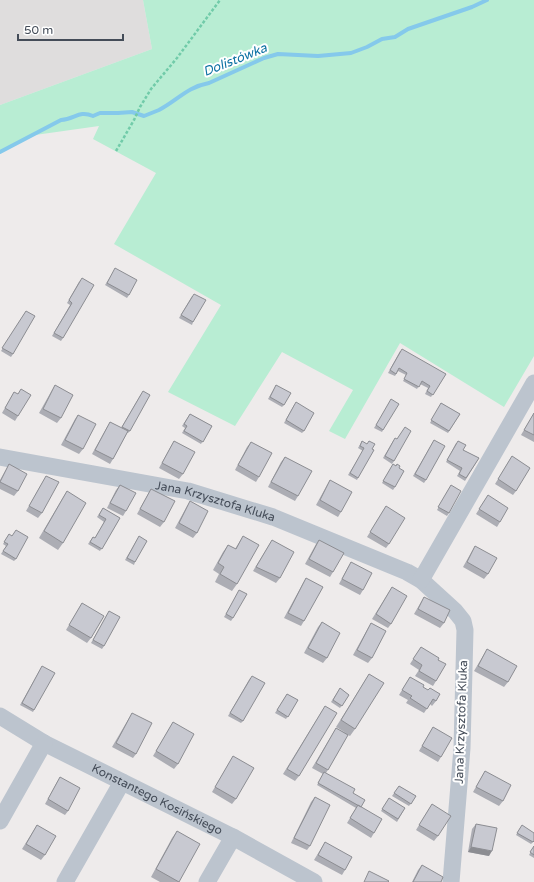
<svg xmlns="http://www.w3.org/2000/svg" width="534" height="882" font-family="'Varela Round',sans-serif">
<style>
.education{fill:#dfdddd}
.green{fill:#b8edd3}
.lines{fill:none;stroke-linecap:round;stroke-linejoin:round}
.stream{stroke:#85c9eb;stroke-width:4}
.path{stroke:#71cba9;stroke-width:2.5;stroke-dasharray:3 2;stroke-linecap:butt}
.minor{stroke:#bcc4ce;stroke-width:17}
.wall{fill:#acadb4}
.shaded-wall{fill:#8c8d92}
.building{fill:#c8c9d1;stroke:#8c8d92}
.labels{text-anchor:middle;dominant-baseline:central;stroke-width:4;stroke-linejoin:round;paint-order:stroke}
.street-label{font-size:12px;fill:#444c58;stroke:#fff}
.water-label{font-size:13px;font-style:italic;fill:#0c71a3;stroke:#fff}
</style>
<rect width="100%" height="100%" fill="#eeebeb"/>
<!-- education -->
<path class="education" d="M0 0H143L152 49 0 105Z"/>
<!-- green -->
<path class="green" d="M143 0H534V356L504 407 400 343 345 439 329 431 353 390 282 352 235 426 168 392 221 305 114 244 156 173 93 139 99 126 28 136 0 152V105L152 49Z"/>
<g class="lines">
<!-- stream -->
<path class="stream" d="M0 152 61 120C75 119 79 110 93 116L100 113H118L132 112 144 116C149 114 154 112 159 110 178 100 187 87 209 83L264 58 278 54 318 56 351 53 367 47 382 39 395 37 408 29 472 7 487 0"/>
<!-- path -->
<path class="path" d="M116 151 134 120 140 107 151 89 177 58 220 0"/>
<!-- minor -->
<g class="minor">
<path id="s1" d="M0 457 188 491 273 517 407 572 421 580 455 611 463 621 465 630 462 748 451 882"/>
<path d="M421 580 534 383"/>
<path id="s2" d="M0 716 44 743 233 837 314 882"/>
<path d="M0 821 44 743"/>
<path d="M65 882 122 782"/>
<path d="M207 882 233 837"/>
</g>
</g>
<!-- wall -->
<path class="wall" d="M114 271 129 295 127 298 105 285Z
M80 280 63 338 61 341 52 336 70 305 67 303Z
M192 296 193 322 192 325 179 318Z
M26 311 13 354 11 357 1 351Z
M400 351 446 374 431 397 425 394 428 388 420 384 417 389 403 381 406 375 398 371 395 376 388 373Z
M55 385 61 418 57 423 39 413 52 390Z
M276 385 284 405 282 407 268 399Z
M14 392 18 416 15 421 2 413Z
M141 394 130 431 128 433H127L113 459 110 464 92 454 107 427 110 422 121 428Z
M390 402 383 430 382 432 374 428Z
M441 403 460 414 448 433 430 423Z
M294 405 304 431 302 433 284 423Z
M534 413V442L521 435Z
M190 414 212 426 201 444 182 433 185 428 182 426Z
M78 415 83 449 79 454 61 445 75 419Z
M397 439 394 461 392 464 383 458 393 441Z
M434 440 426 480 424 483 413 476Z
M174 441 183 474 179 479 159 468 171 446Z
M362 441 372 449 357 480 348 475 363 451 358 448Z
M251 442 259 477 256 482 235 470 247 447Z
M456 443 463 450 479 458 465 481 457 476 460 471 446 462Z
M512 456 516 491 513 495 495 484Z
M285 457 298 496 295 501 268 487 281 462Z
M9 464 18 491 14 496 0 489V480Z
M393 464 399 468 395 487 393 490 382 483Z
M46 476 42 513 38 518 26 511Z
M330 480 341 512 338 517 316 505 327 485Z
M120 485 126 511 123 516 107 508 116 490Z
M451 485 449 513 447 516 437 510Z
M151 489 164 522 160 527 137 514 148 494Z
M67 491 63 543 58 550 39 538 62 499Z
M488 495 500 522 497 527 476 514Z
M190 501 197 533 193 538 175 528 187 506Z
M386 506 389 544 386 548 367 537Z
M103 508 120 518 100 551 88 544 93 537 95 538 104 522 97 517Z
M9 534 16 559 14 561 1 554 6 546 3 544Z
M139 536 135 562 134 565 125 560Z
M243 536 237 584 232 591 215 582 219 574 213 570 223 552 228 545 235 549Z
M272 540 280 578 276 583 253 571Z
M319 540 333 572 330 577 305 564 316 544Z
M475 546 488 574 484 579 463 567 472 551Z
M351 562 363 590 360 595 339 584 348 567Z
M306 578 304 621 301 626 284 618 303 583Z
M392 587 391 624 388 628 372 619Z
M238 593 233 618 231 621 224 617Z
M424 597 444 623 440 628 414 614 421 602Z
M82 603 91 638 87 643 66 630Z
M109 611 104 646 102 649 91 643Z
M322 622 327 658 323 663 304 653 318 627Z
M371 623 372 658 368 663 353 655 368 628Z
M421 647 438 660 436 681 433 686 415 676 419 670 410 664Z
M487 649 508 682 504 687 474 671Z
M42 666 34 710 33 712 20 705Z
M369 674 355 729 350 736 348 735 326 773 353 793 374 833 371 838 347 823 356 808 317 785 323 774 312 768 336 728 346 733 336 727Z
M410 677 423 687 436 701 432 706 430 704 424 713 406 703 408 700 399 695Z
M250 678 243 721 241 723 228 716Z
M340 688 349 695 340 708 331 702Z
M287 694 298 700 286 719 275 713Z
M325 706 299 776 295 781 283 774Z
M132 713 136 754 133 758 112 747 129 718Z
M173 722 178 764 174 769 153 756Z
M433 727 441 757 438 762 419 751Z
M233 756 236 799 232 804 212 792Z
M485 771 503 801 499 806 473 792Z
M60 777 68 811 65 815 45 804 57 782Z
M399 786 416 796 409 806 392 796Z
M315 797 310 846 307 850 291 843 311 802Z
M389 798 405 808 397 822 381 811Z
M432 804 438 836 434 841 416 830Z
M476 824 489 856 468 852 472 829Z
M37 825 45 855 41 860 22 849Z
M520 828 534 841 531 844 516 835Z
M177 831 179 882H160L151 877 172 838Z
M325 842 345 870 342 875 314 860 322 847Z
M534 846V858L529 855Z
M422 865 441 882H412L418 870Z"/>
<!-- shaded-wall -->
<path class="shaded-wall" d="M471 847 492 851 489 856 468 852Z"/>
<!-- building -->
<path class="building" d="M115 268 137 280 129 295 107 283Z
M82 278 94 285 63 338 54 333 72 303 69 300Z
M194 294 206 300 193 322 181 315Z
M26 311 35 316 13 354 2 348Z
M402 349 446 374 433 395 427 391 430 386 422 381 419 387 404 379 407 373 399 368 396 374 390 370Z
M55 385 73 395 61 418 43 409Z
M276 385 291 393 284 405 270 397Z
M21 389 31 395 18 416 5 408 14 392 18 394Z
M143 391 150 395 130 431 122 427Z
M391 399 399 404 383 430 376 425Z
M296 402 314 413 304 431 286 420Z
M441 403 460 414 449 431 431 420Z
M534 413V435L524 430Z
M190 414 212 426 203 442 184 431 187 426 184 424Z
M78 415 96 424 83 449 65 440Z
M110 422 128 431 113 459 95 450Z
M405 427 411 431 394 461 385 456 395 438 397 439Z
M434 440 445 446 426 480 415 474Z
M174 441 195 452 183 474 162 463Z
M362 441 367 444 369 441 375 444 372 449 374 450 358 478 350 473 364 448 360 446Z
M458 441 466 445 463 450 479 458 466 478 459 474 462 468 447 460Z
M251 442 272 453 259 477 238 465Z
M512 456 530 468 516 491 498 479Z
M285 457 312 471 298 496 271 482Z
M9 464 27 474 18 491 0 482Z
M393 464 396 466 397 464 400 466 399 468 404 471 395 487 383 481Z
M46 476 59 482 42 513 29 506Z
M330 480 352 492 341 512 320 500Z
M120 485 136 493 126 511 110 503Z
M451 485 461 491 449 513 438 507Z
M151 489 175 501 164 522 140 509Z
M67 491 86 503 63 543 44 531Z
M488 495 508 508 500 522 479 509Z
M190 501 208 511 197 533 179 523Z
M386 506 405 518 389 544 370 532Z
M103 508 120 518 102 549 90 542 93 537 95 538 106 519 99 515Z
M16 530 28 537 16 559 3 551 8 544 4 542 9 534 12 536Z
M139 536 147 541 135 562 127 558Z
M243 536 259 545 237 584 220 574 224 567 218 563 228 545 236 549Z
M272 540 294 552 280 578 256 567Z
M319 540 344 553 333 572 309 559Z
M475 546 497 558 488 574 467 562Z
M351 562 372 573 363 590 342 579Z
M306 578 323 587 304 621 288 613Z
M392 587 407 596 391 624 376 614Z
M239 590 247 594 233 618 226 614Z
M424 597 450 610 444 623 418 609Z
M82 603 104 616 91 638 69 625Z
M109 611 120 617 104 646 93 640Z
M322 622 340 633 327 658 308 648Z
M371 623 386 631 372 658 357 650Z
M421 647 439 658 438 660 446 664 436 681 419 671 422 665 413 659Z
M487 649 517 666 508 682 478 666Z
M42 666 55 673 34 710 22 703Z
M369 674 384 683 355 729 341 720Z
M252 676 265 683 243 721 230 713Z
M410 677 424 685 423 687 428 690 430 688 440 694 436 701 433 699 427 709 410 698 412 696 402 690Z
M340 688 349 695 342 706 333 700Z
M287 694 298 700 288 717 277 710Z
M325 706 337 713 299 776 287 769Z
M132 713 152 723 136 754 116 743Z
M173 722 194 734 178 764 156 751Z
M433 727 452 738 441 757 422 746Z
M336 728 348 735 328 770 316 763Z
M233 756 254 768 236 799 215 787Z
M485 771 511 785 503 801 476 787Z
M324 772 355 789 353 793 365 800 361 807 318 783Z
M60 777 80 788 68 811 48 799Z
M399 786 416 796 411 804 394 793Z
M315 797 330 805 310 846 294 838Z
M389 798 405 808 398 819 382 809Z
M432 804 451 816 438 836 419 825Z
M358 805 382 819 374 833 350 818Z
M476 824 497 828 492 851 471 847Z
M37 825 56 836 45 855 26 844Z
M522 825 534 833V841L533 842 517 833Z
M177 831 200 844 179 882 156 869Z
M325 842 352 857 345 870 318 855Z
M534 846V855L530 852Z
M422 865 443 877 441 882H413Z
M369 871 389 881 388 882H364Z"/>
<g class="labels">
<!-- street labels -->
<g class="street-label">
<text stroke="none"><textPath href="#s1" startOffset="220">Jana Krzysztofa Kluka</textPath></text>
<text transform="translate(461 722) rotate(-88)">Jana Krzysztofa Kluka</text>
<text stroke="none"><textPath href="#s2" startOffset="178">Konstantego Kosińskiego</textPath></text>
</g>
<!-- water labels -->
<g class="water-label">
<text transform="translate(235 60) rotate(-22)">Dolistówka</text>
</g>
</g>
<!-- scale -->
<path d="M18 34v6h105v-6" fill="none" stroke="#444c58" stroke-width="2"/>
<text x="24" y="34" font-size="12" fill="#444c58" stroke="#ffffff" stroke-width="3" paint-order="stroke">50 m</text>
</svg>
